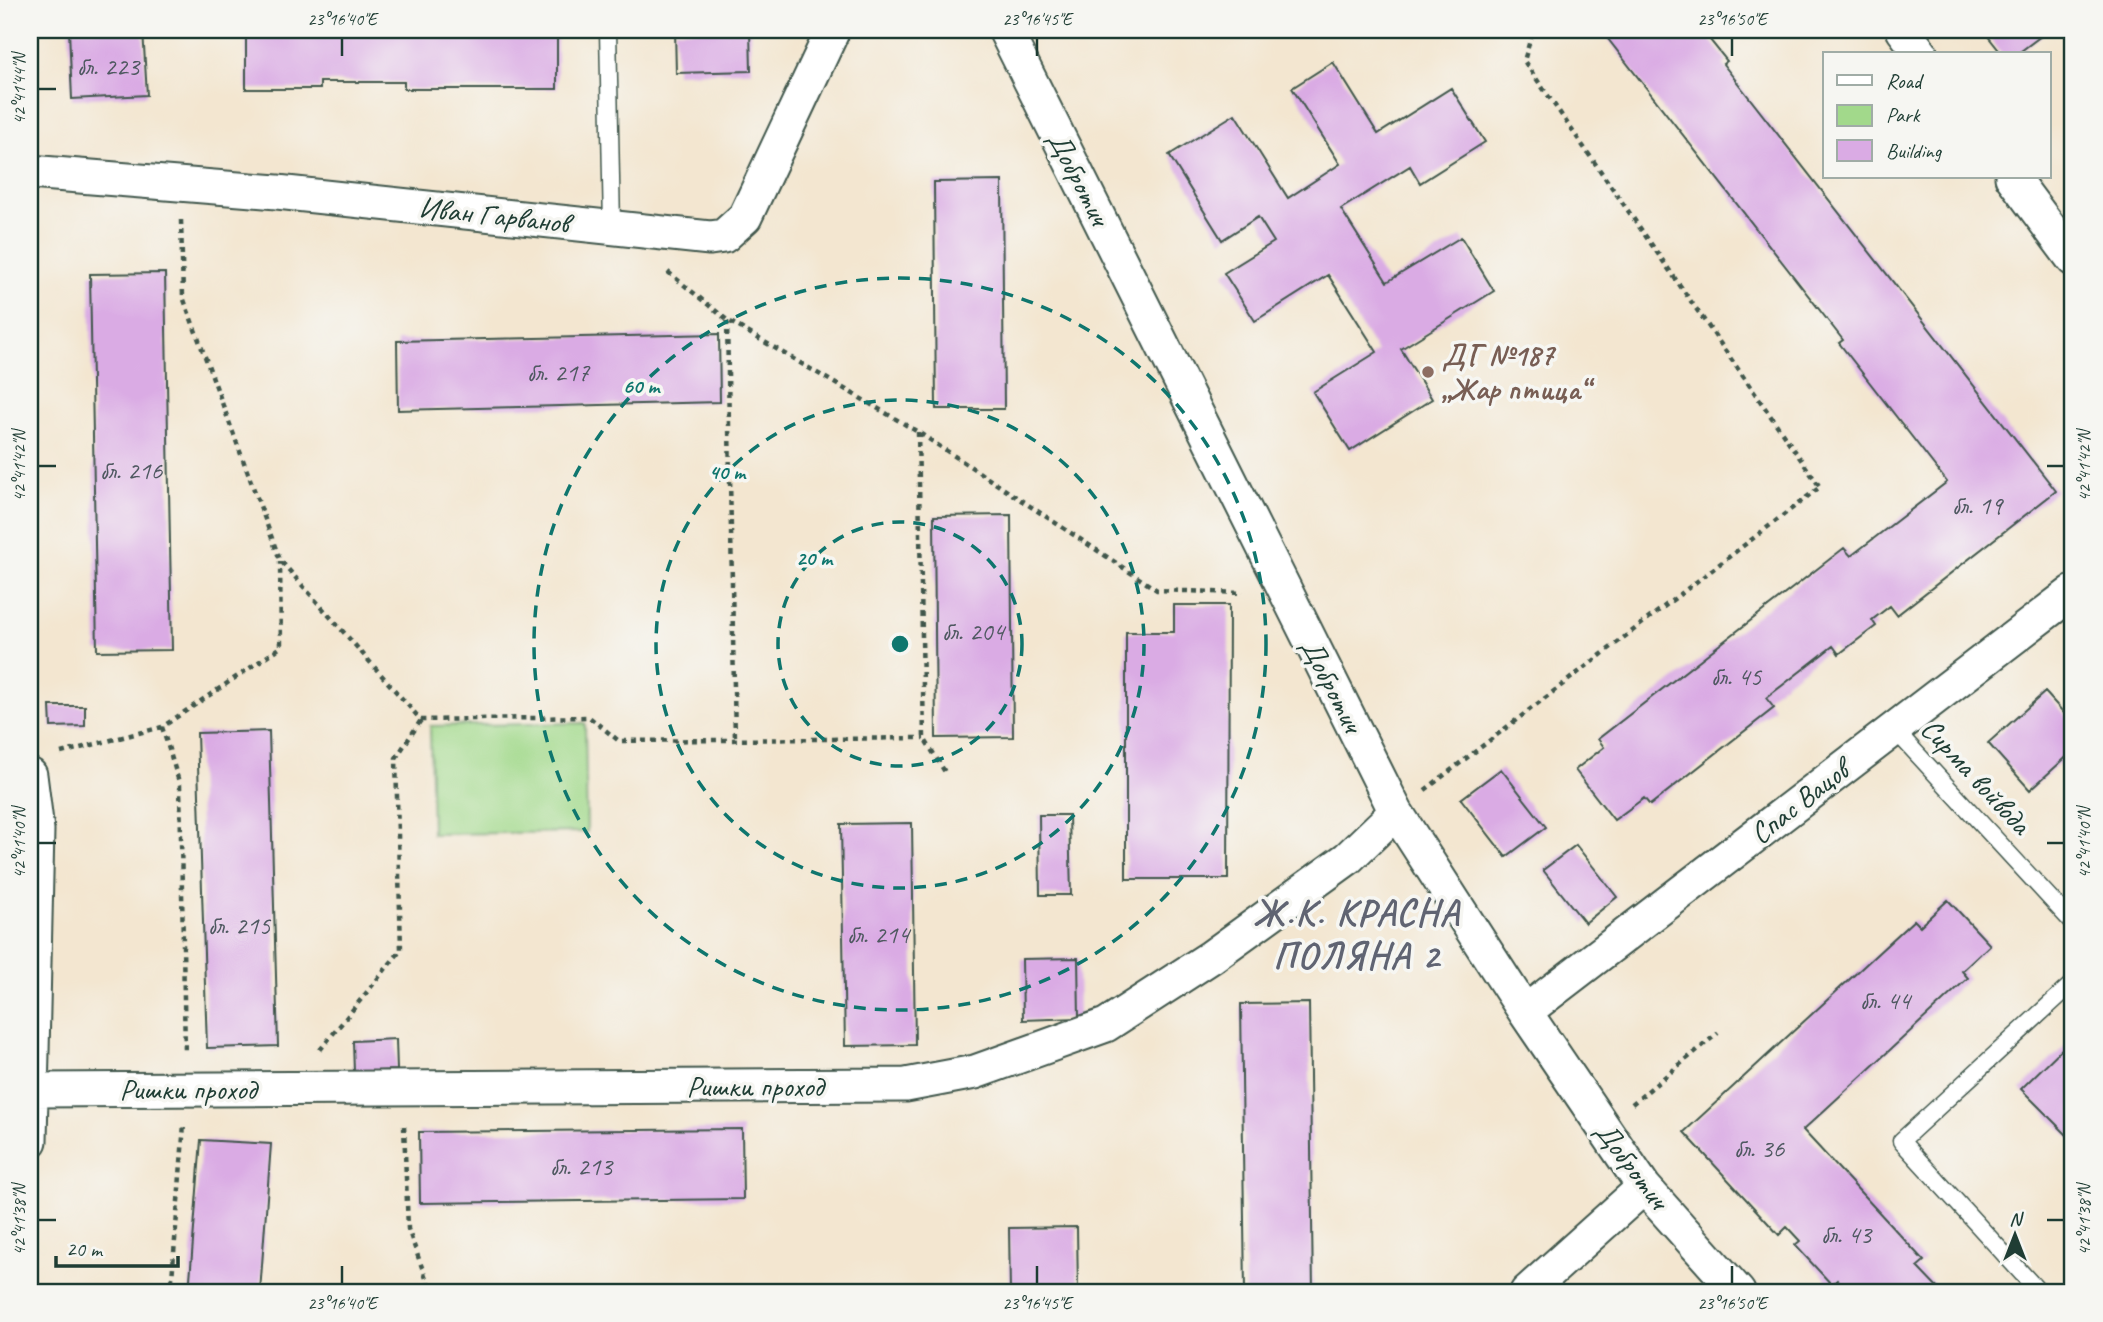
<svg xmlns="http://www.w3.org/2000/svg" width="2103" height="1322" font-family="Caveat,sans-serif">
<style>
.green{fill:#a2d98b;stroke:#608b60;stroke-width:2}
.building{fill:#daabe4}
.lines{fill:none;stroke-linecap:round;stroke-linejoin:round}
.service-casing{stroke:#3f564b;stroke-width:19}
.minor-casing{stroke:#3f564b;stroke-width:37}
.path{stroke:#3f564b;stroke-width:4.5;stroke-dasharray:5 5;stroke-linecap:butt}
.service{stroke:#fff;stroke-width:16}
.minor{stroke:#fff;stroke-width:33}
.ticks{fill:none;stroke:#1f3d34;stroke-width:2.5}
.ring{fill:none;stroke:#0f766e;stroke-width:3.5;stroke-dasharray:12 9}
.education-dot{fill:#8d6e63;stroke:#f6f6f2;stroke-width:2.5}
.labels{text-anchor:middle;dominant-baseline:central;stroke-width:7;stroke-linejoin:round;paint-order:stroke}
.number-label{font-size:26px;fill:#4e5860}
.street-label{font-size:30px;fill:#1f3d34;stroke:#f6f6f2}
.education-label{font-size:30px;font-weight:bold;fill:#785e54;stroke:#f6f6f2;text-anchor:start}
.district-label{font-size:37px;font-weight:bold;letter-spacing:2px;fill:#606472;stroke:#f6f6f2}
.centre{fill:#0f766e;stroke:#f6f6f2;stroke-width:3.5}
.ring-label{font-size:21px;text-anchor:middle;font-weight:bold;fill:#0f766e;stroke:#f6f6f2;stroke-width:7;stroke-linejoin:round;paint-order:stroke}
.neatline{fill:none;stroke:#1f3d34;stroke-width:2.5}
.ticks-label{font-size:18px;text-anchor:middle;fill:#1f3d34}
</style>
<rect width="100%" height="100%" fill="#f6f6f2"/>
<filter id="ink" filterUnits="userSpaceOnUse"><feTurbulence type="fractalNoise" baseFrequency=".0143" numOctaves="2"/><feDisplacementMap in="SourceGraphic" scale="14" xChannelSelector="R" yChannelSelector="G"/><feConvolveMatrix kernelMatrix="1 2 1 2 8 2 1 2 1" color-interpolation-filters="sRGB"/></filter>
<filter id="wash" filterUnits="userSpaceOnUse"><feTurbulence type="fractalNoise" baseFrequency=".00686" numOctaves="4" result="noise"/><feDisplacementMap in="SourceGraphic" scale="28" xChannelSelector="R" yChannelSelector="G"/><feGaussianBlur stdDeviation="1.57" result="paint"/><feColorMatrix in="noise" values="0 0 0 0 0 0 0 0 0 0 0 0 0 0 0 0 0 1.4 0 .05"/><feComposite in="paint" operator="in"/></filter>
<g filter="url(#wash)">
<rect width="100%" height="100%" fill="#f3e6d0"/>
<!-- green -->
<path class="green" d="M585 723 587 832 432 834 430 726Z"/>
<g id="blocks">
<!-- building -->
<path class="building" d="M69 30H143L147 95 72 99Z
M246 30H557V89H404V82H320V89H246Z
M675 30H750L751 71 676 73Z
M1601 30H1702L1727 61 1723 64 1730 73 2056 491 1897 615 1890 606 1872 620 1876 626 1839 654 1833 646 1766 698 1774 708 1650 805 1644 798 1614 820 1575 770 1604 747 1598 739 1844 548 1851 556 1947 482 1839 343 1843 340Z
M1983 30H2049L2017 54H2002Z
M1333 62 1378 134 1451 88 1485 142 1420 183 1410 166 1341 209 1387 282 1461 237 1494 291 1401 349 1432 399 1350 451 1313 392 1377 352 1328 275 1255 321 1224 273 1274 242 1258 217 1222 240 1169 155 1235 114 1288 198 1340 164 1292 88Z
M1002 181 1004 409H936L934 182Z
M165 273 172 650 97 651 90 274Z
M719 334 720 402 398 410 397 341Z
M1011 515 1013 737 936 738 934 516Z
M1174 605H1229L1228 879H1126V632H1174Z
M2045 692 2073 723V751L2030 790 1988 743Z
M50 706H85V726L51 727Z
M269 731 278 1046 207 1048 197 733Z
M1501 769 1546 827 1506 857 1461 799Z
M1039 815H1069L1071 895H1040Z
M912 823 915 1045 845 1046 841 824Z
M1576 845 1617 897 1585 923 1543 870Z
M1948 900 1990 945 1962 971 1968 978 1803 1130 1924 1261 1917 1267 1941 1292H1848L1837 1280 1832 1285 1795 1245 1800 1241 1787 1227 1779 1235 1684 1132 1914 920 1920 926Z
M1078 958 1079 1018 1023 1020 1022 959Z
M1309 1003 1313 1292H1245L1241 1004Z
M396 1039 397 1070 354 1072 353 1041Z
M2072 1039 2073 1040V1141L2021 1089Z
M742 1129 743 1199 420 1203 419 1132Z
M201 1140 271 1144 260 1292H189Z
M1077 1227 1078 1292H1010L1009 1228Z"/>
</g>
</g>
<g filter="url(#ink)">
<use href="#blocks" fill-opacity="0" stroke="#3f564b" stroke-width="2"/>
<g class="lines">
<defs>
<path id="service" d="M608 30 612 227
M1894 729 2073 923
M2039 1292 1901 1141 2073 983"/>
<path id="minor" d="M1005 30 1396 812 1525 1012 1644 1187 1738 1292
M1903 30 1921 54
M30 172 277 192 710 238 724 236 745 217 833 30
M2012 177 2073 259
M30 775 37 830 30 1141
M1525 1012 2073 592
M33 1090 906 1085 975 1072 1106 1025 1211 957 1348 858 1396 812
M1527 1292 1644 1187"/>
</defs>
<!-- service casing -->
<use href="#service" class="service-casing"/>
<!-- minor casing -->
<use href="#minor" class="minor-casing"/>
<!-- path -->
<path class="path" d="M181 220 183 297 280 560 421 720 589 717 619 741 924 738
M668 272 727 320 918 432 1157 590 1243 593
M727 321 735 740
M918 432 924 738 945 772
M162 727 180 785 185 1052
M61 753 162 727 281 647 280 561
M1425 790 1820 487 1524 61 1533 30
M320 1050 401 950 396 758 421 720
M1632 1104 1718 1033
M404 1126 408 1229 431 1292
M171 1292 184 1124"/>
<!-- service -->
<use href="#service" class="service"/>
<!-- minor -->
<use href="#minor" class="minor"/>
</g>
</g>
<!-- ticks -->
<path class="ticks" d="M342 38V56M1037 38V56M1732 38V56M38 89H56M38 466H56M2047 466H2064M38 843H56M2047 843H2064M38 1220H56M2047 1220H2064M342 1266V1284M1037 1266V1284M1732 1266V1284"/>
<!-- distance rings -->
<g class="ring">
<circle cx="900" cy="644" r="122"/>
<circle cx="900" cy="644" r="244"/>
<circle cx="900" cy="644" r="366"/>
</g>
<!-- markers -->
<circle class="education-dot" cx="1428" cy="372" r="7"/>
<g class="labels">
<!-- number labels -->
<g class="number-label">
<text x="108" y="66">бл. 223</text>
<text x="558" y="372">бл. 217</text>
<text x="131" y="470">бл. 216</text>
<text x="1977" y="505">бл. 19</text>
<text x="973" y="631">бл. 204</text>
<text x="1736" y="676">бл. 45</text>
<text x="239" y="925">бл. 215</text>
<text x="878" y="934">бл. 214</text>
<text x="1885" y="1000">бл. 44</text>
<text x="1759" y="1148">бл. 36</text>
<text x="581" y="1166">бл. 213</text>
<text x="1846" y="1234">бл. 43</text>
</g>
<!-- street labels -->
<g class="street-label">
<text transform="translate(1079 178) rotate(63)">Добротич</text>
<text transform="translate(494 215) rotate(6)">Иван Гарванов</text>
<text transform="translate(1332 685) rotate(63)">Добротич</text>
<text transform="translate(1976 776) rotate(47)">Сирма войвода</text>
<text transform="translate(1799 802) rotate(-38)">Спас Вацов</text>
<text x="755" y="1086">Ришки проход</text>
<text x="188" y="1089">Ришки проход</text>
<text transform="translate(1632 1165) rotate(53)">Добротич</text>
</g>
<!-- education labels -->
<g class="education-label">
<text x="1442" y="355">ДГ №187<tspan x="1442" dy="34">„Жар птица“</tspan></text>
</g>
<!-- district labels -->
<g class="district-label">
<text x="1357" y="912">Ж.К. КРАСНА<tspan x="1357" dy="43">ПОЛЯНА 2</tspan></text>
</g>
</g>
<circle cx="900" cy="644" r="10" class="centre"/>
<g class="ring-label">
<text x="641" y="393">60 m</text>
<text x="727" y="479">40 m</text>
<text x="814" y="565">20 m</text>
</g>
<!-- margin -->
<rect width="2103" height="1322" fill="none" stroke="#f6f6f2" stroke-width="77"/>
<!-- legend -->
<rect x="1823" y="52" width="228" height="126" fill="#f6f6f2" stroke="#a0aca6" stroke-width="2"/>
<rect x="1837" y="75" width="35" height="10" fill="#ffffff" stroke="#a0aca6" stroke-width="2"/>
<text x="1886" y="88" font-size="21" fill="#1f3d34">Road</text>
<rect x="1837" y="105" width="35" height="21" fill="#a2d98b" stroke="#a0aca6" stroke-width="2"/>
<text x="1886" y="122" font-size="21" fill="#1f3d34">Park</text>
<rect x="1837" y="140" width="35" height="21" fill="#daabe4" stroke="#a0aca6" stroke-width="2"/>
<text x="1886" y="158" font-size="21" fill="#1f3d34">Building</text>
<!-- north arrow -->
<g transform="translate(2015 1235)" stroke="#f6f6f2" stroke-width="5" paint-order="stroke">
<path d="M0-5L12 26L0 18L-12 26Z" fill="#1f3d34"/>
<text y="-10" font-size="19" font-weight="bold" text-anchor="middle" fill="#1f3d34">N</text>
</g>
<!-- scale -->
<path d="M56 1256v10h122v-10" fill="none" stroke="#1f3d34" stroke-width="3.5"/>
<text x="66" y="1256" font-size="21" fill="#1f3d34" stroke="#f6f6f2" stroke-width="5" paint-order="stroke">20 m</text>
<rect x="38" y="38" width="2026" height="1246" class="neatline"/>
<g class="ticks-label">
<text x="342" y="25">23°16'40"E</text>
<text x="1037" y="25">23°16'45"E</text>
<text x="1732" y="25">23°16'50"E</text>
<text transform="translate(19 89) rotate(-90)" y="6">42°41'44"N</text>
<text transform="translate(19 466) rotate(-90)" y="6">42°41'42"N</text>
<text transform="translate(2084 466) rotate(-90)" y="6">42°41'42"N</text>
<text transform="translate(19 843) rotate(-90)" y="6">42°41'40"N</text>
<text transform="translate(2084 843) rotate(-90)" y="6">42°41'40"N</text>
<text transform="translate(19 1220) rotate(-90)" y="6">42°41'38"N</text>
<text transform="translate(2084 1220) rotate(-90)" y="6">42°41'38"N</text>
<text x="342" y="1309">23°16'40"E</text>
<text x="1037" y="1309">23°16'45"E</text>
<text x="1732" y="1309">23°16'50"E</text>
</g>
</svg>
